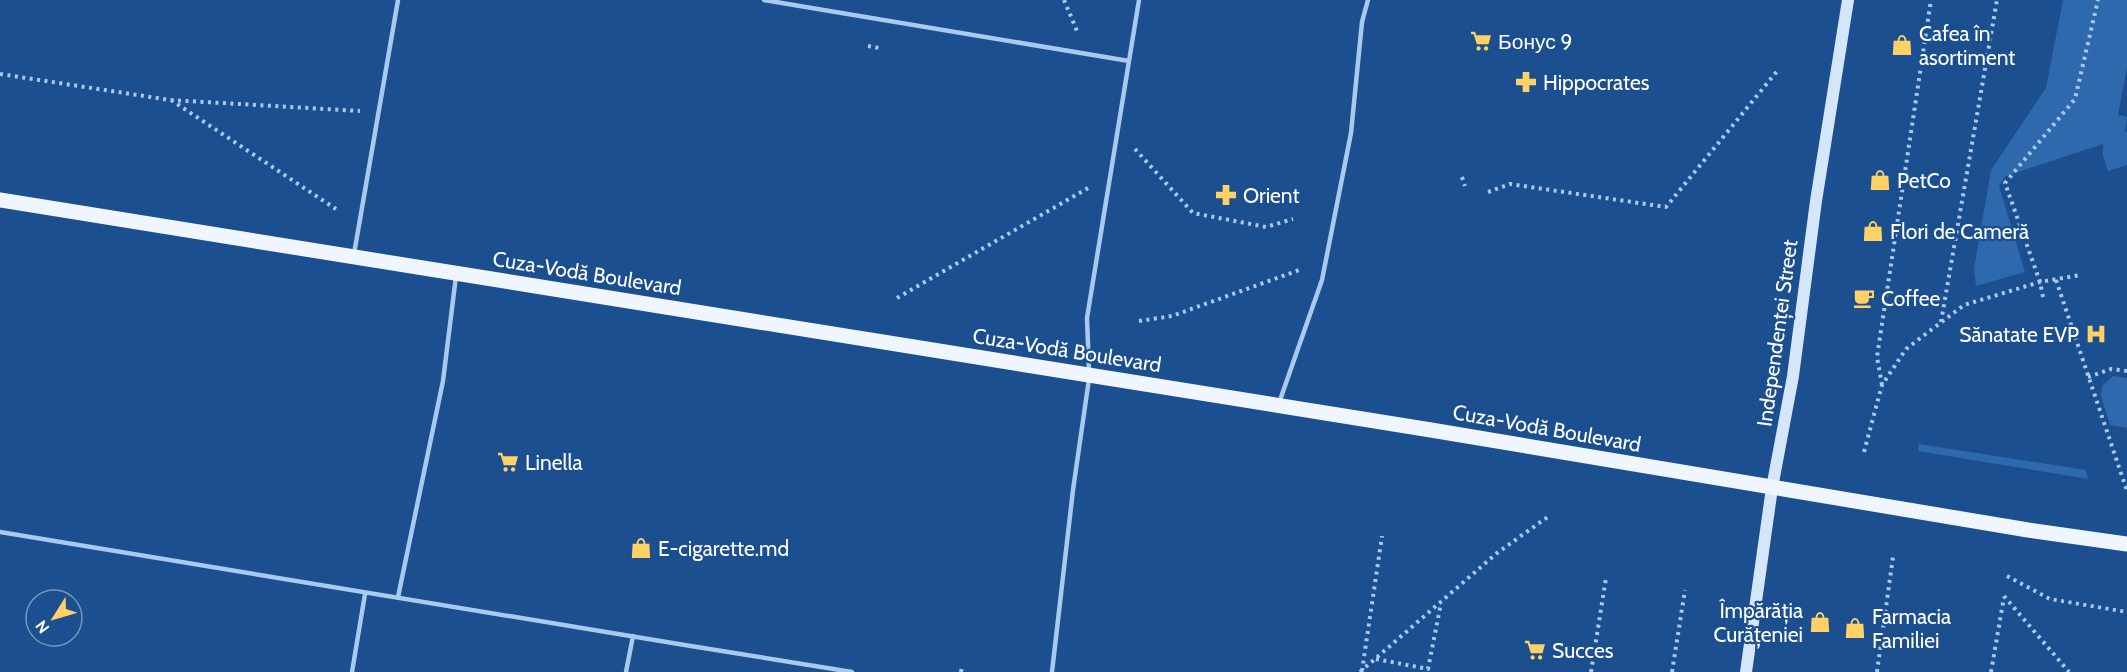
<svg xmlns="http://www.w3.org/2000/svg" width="2127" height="672" font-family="Cabin,sans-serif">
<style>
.green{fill:#2e69ad}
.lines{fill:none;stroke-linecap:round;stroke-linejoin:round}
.path{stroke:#a9c9ee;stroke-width:4;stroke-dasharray:3 4.5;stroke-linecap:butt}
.lane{stroke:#a9c9ee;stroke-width:4.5}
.secondary{stroke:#d6e6fa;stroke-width:12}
.primary{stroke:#f0f6ff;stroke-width:15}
.labels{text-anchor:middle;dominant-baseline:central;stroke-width:4.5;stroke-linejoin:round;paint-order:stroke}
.poi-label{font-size:21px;fill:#fff;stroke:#1b4f8f;text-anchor:start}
.street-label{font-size:21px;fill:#fff;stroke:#1b4f8f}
</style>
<rect width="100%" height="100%" fill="#1b4f8f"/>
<!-- green -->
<path class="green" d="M2063 0H2127V68L2118 115 2127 117 2125 131 2127 132V165L2108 171 2103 156V144L2006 176 1999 186 2025 272 1976 286 1974 269 1991 170 2046 88Z
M2113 376 2127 378V428L2110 425 2101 396 2102 386Z
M1919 444 2086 470 2088 479 1918 451Z"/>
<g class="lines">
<!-- path -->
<path class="path" d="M1064 0 1077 31
M868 46 879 48
M0 74 170 100 360 111
M171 100 336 209
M1135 149 1193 213 1266 227 1293 219
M1462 177 1465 186
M1488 192 1510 184 1666 207 1778 70
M2056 280 2127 491
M2043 297 2040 282 2005 183 2075 99 2098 0
M897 298 1088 188
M1139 321 1172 316 1302 269
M1941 322 1997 0
M2088 377 2111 369 2127 371
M1882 385 1877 357 1931 0
M1864 452 1882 385 1906 349 1964 305 2040 282 2080 275
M2007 576 2050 599 2127 612
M2004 596 2069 672
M1376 659 1428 669 1441 603
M1362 671 1382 536
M961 672 962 666
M1360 672 1497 553 1549 516
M1591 672 1606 578
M1672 672 1685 590
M1877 672 1893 557
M1991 672 2004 597"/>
<!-- lane -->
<path class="lane" d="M764 0 1129 61
M354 254 398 0
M1089 371 1087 318 1139 0
M1279 403 1322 280 1351 133 1362 22 1368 0
M0 532C284 581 568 626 852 672
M398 597 443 381 456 276
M352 672 365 594
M626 672 633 636
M1052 672 1073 490 1089 379"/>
<!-- secondary -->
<path class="secondary" d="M1746 672 1772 488 1793 376 1816 201 1848 0"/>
<!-- primary -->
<path class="primary" d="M0 200 1431 430 2028 530 2127 544"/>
</g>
<!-- icons -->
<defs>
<symbol id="supermarket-bare" viewBox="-9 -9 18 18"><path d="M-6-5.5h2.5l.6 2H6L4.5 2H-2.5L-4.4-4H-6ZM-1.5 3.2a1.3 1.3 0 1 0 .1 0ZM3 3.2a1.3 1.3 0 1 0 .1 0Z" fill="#ffd166" stroke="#1b4f8f" stroke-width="2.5" paint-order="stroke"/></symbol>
<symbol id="shop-bare" viewBox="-9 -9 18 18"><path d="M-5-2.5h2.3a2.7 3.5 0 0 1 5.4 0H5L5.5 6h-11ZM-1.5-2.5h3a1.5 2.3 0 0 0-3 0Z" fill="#ffd166" stroke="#1b4f8f" stroke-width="2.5" paint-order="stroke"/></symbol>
<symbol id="pharmacy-bare" viewBox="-9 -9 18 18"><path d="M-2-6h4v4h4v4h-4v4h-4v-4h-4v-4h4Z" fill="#ffd166" stroke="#1b4f8f" stroke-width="2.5" paint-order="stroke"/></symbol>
<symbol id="cafe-bare" viewBox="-9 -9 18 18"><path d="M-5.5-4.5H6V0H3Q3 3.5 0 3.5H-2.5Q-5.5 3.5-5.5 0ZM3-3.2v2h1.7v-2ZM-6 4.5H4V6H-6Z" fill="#ffd166" stroke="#1b4f8f" stroke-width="2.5" paint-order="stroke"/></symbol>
<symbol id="hospital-bare" viewBox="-9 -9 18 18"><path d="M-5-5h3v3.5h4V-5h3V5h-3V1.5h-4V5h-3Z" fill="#ffd166" stroke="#1b4f8f" stroke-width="2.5" paint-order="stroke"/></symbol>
</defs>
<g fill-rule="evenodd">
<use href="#supermarket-bare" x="1466" y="26" width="30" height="30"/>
<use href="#shop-bare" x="1887" y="30" width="30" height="30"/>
<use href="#pharmacy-bare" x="1511" y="67" width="30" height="30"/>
<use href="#shop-bare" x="1865" y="165" width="30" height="30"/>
<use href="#pharmacy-bare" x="1211" y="180" width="30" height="30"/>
<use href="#shop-bare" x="1858" y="216" width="30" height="30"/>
<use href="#cafe-bare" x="1849" y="283" width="30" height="30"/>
<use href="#hospital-bare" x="2081" y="319" width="30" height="30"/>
<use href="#supermarket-bare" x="493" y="447" width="30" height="30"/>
<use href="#shop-bare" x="626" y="533" width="30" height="30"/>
<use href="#shop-bare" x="1805" y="607" width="30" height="30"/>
<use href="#shop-bare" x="1840" y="613" width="30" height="30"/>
<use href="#supermarket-bare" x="1520" y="635" width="30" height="30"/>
</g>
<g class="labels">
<!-- poi labels -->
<g class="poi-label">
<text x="1919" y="33">Cafea în<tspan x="1919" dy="24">asortiment</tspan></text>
<text x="1498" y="41">Бонус 9</text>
<text x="1543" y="82">Hippocrates</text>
<text x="1897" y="180">PetCo</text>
<text x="1243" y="195">Orient</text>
<text x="1890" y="231">Flori de Cameră</text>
<text x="1881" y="298">Coffee</text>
<text x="2079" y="334" text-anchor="end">Sănatate EVP</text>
<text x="525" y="462">Linella</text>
<text x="658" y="548">E-cigarette.md</text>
<text x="1803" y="610" text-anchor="end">Împărăția<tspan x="1803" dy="24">Curățeniei</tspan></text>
<text x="1872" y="616">Farmacia<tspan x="1872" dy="24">Familiei</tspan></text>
<text x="1552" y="650">Succes</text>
</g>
<!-- street labels -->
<g class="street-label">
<text transform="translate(587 273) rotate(9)">Cuza-Vodă Boulevard</text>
<text transform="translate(1777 333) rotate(-82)">Independenței Street</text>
<text transform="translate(1067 350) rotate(9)">Cuza-Vodă Boulevard</text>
<text transform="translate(1547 428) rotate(10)">Cuza-Vodă Boulevard</text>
</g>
</g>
<!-- north arrow -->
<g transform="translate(54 618) rotate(233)"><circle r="28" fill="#1b4f8f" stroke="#7695bc" stroke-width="1.5"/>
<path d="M0-4.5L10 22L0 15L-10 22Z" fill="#ffd166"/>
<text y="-9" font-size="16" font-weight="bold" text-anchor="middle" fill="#ffffff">N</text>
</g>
</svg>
